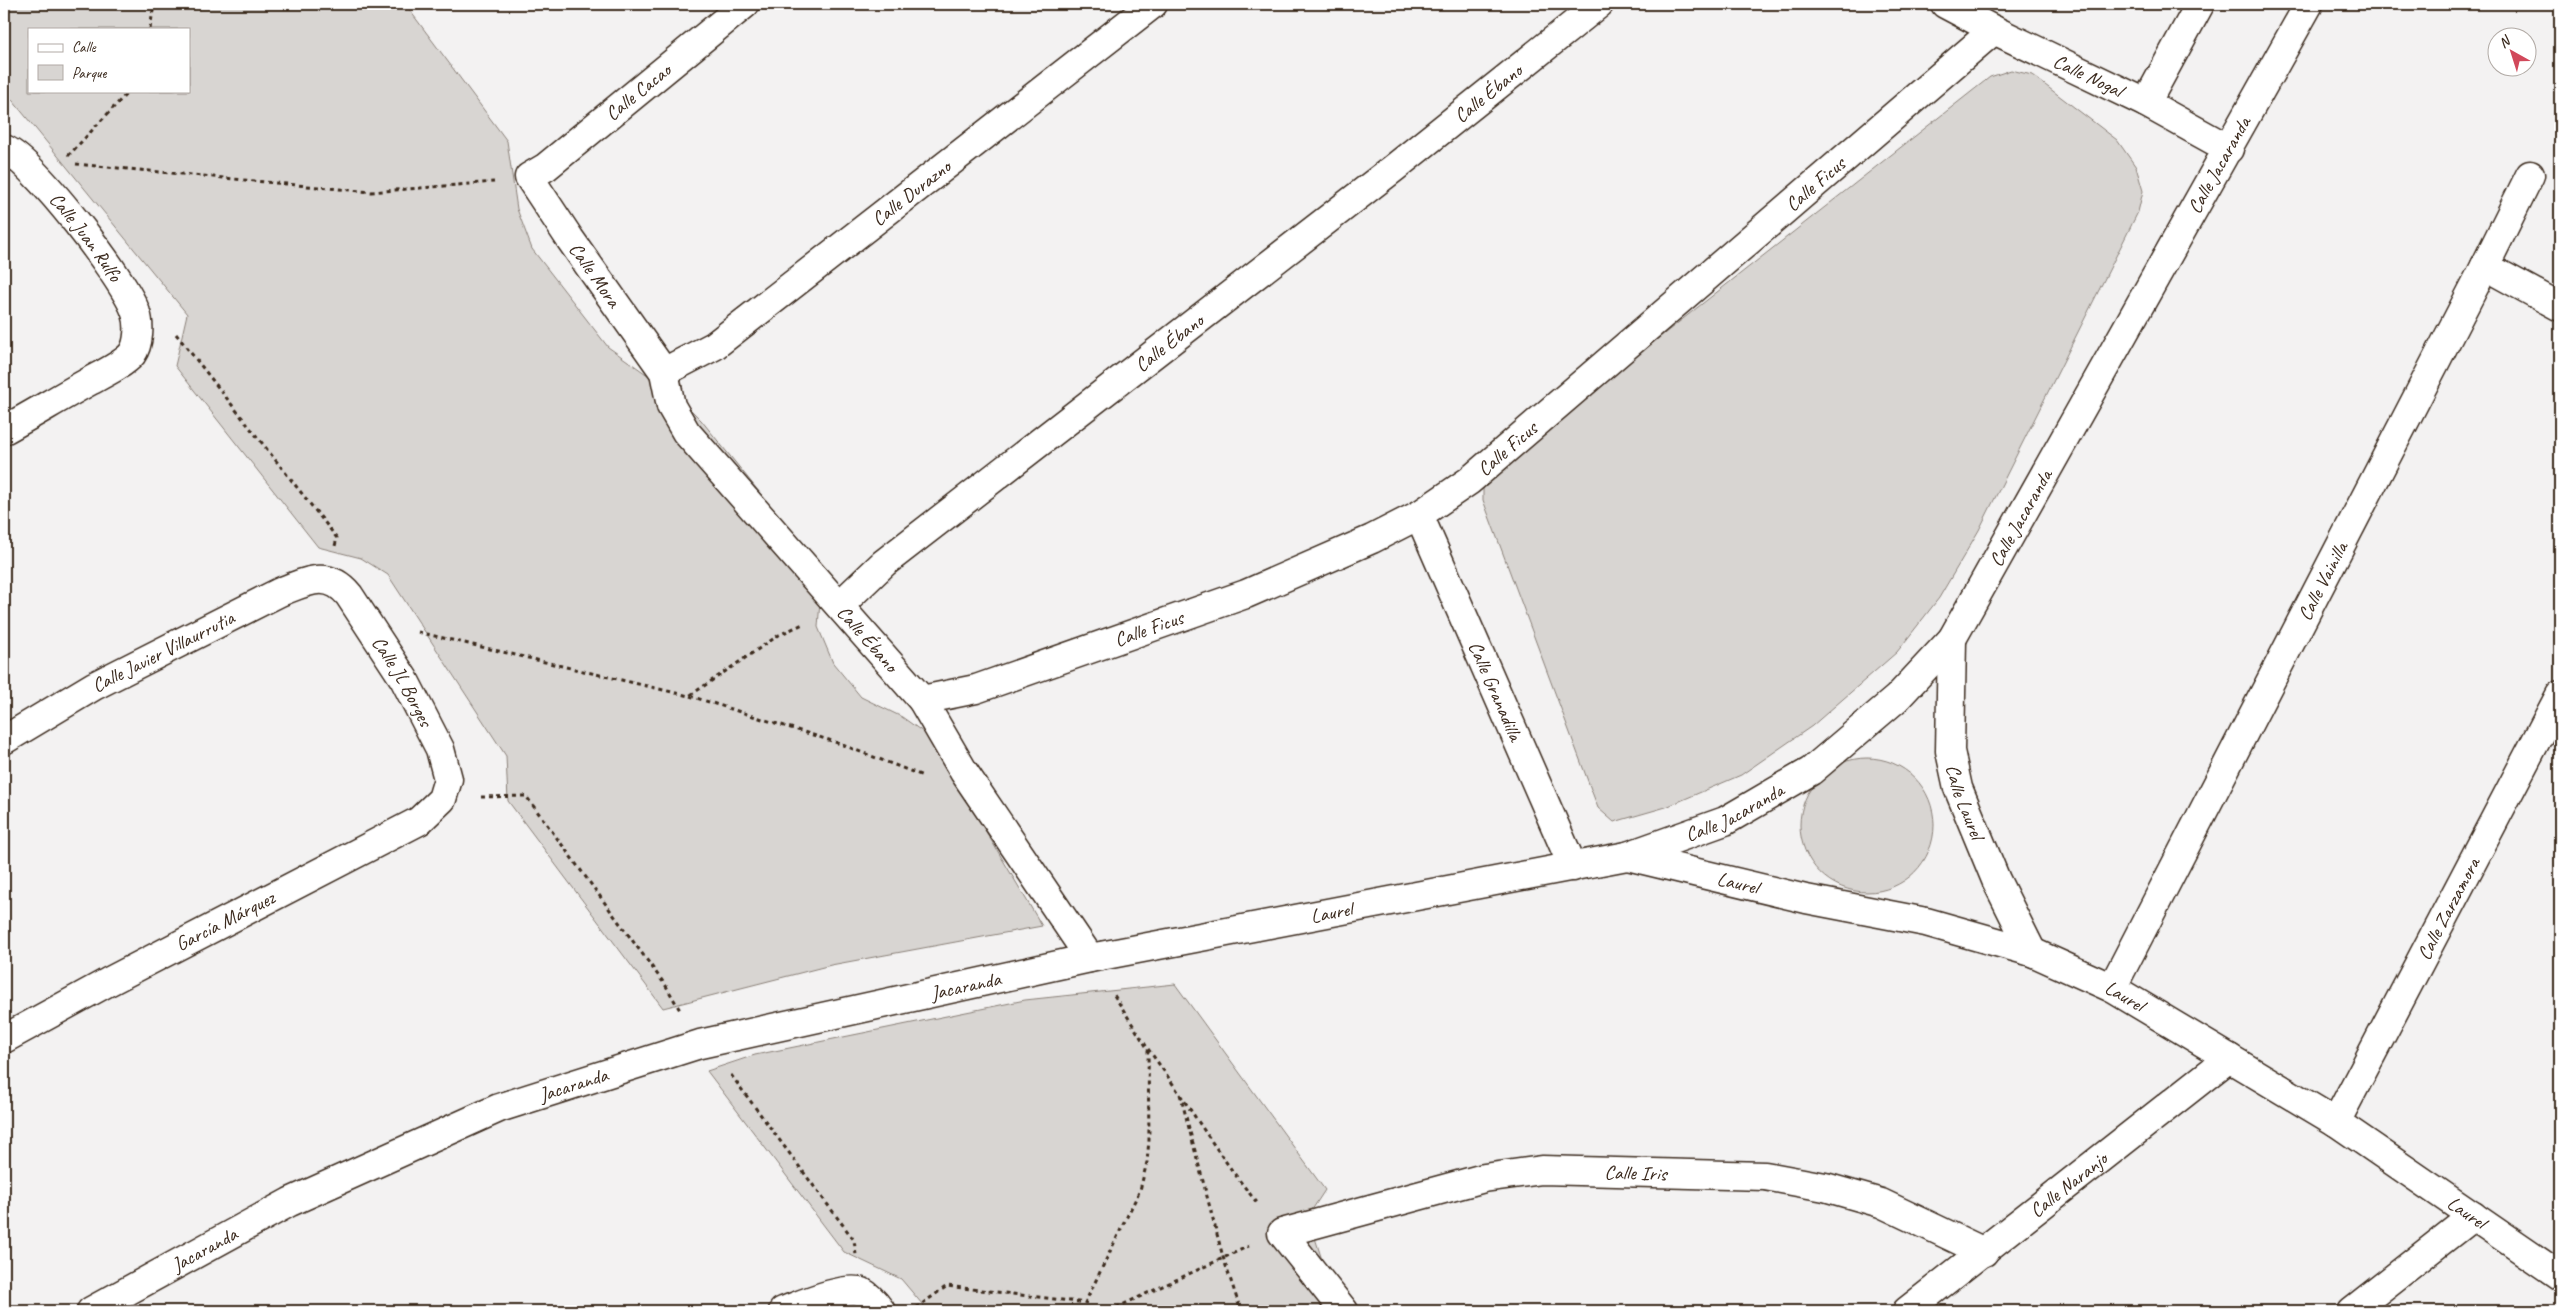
<svg xmlns="http://www.w3.org/2000/svg" width="2564" height="1315" font-family="Caveat,sans-serif">
<style>
.green{fill:#d8d5d2;stroke:#8a8078;fill-rule:evenodd}
.lines{fill:none;stroke-linecap:round;stroke-linejoin:round}
.street-casing{stroke:#3b2a1e;stroke-width:31}
.path{stroke:#3b2a1e;stroke-width:3;stroke-dasharray:4 4;stroke-linecap:butt}
.street{stroke:#fff;stroke-width:28}
.labels{text-anchor:middle;dominant-baseline:central;stroke-width:4;stroke-linejoin:round;paint-order:stroke}
.street-label{font-size:20px;fill:#3b2a1e;stroke:#fff}
</style>
<rect width="100%" height="100%" fill="#f3f2f2"/>
<filter id="ink" filterUnits="userSpaceOnUse"><feTurbulence type="fractalNoise" baseFrequency=".02" numOctaves="2"/><feDisplacementMap in="SourceGraphic" scale="10" xChannelSelector="R" yChannelSelector="G"/><feConvolveMatrix kernelMatrix="1 2 1 2 8 2 1 2 1" color-interpolation-filters="sRGB"/></filter>
<g filter="url(#ink)">
<!-- green -->
<path class="green" d="M4 4H405L507 141 517 209 532 249 608 347 676 395 701 420 827 576 820 601 818 627 833 663 861 697 902 717 930 737 1042 926 831 965 663 1008 508 801 506 756 388 575 361 558 318 547 175 366 187 314 4 90ZM29 29H189V91H29Z
M2011 70 2032 75 2117 140 2136 167 2143 191 2138 212 1979 530 1939 598 1897 652 1812 726 1741 775 1666 807 1614 822 1598 808 1483 500V484L1495 467 1990 77Z
M1800 825a67 67 0 1 1 134 0a67 67 0 1 1-134 0Z
M1175 984 1325 1190 1308 1216 1324 1266 1354 1311H928L901 1279 844 1252 707 1071 755 1055 1025 1000Z"/>
<g class="lines">
<defs>
<g id="street">
<path id="s1" d="M745 4 546 167 529 177 570 239 664 372 671 406 686 432 922 700 964 772 1090 958"/>
<path id="s2" d="M1945 4 1994 30 2146 103 2229 149"/>
<path d="M2146 103 2200 4"/>
<path id="s3" d="M4 149C32 159 127 282 136 313 140 324 139 344 132 354 124 364 101 375 90 381 61 397 33 414 4 430"/>
<path d="M2485 266 2560 307"/>
<path id="s4" d="M664 372 714 346 1153 4"/>
<path id="s5" d="M1419 515 1573 867"/>
<path id="s6" d="M840 605 884 563 1394 168 1599 4"/>
<path id="s7" d="M1952 639 1950 751 1958 788 1996 880 2032 952"/>
<path id="s8" d="M922 700 976 689 1246 594 1372 539 1419 515 1469 481 1994 30"/>
<path id="s9" d="M4 740 94 686 280 592C306 582 328 569 349 595L404 679 440 749 448 779 442 799 419 821 108 982 4 1039"/>
<path id="s10" d="M1627 856 1806 899 1926 922 2032 952 2112 988 2336 1122 2560 1276"/>
<path id="s11" d="M2112 988 2485 266 2530 175"/>
<path id="s12" d="M2336 1122 2560 695"/>
<path id="s13" d="M91 1311 290 1202 499 1108 700 1044 1090 958 1627 856 1725 821 1811 771 1897 698 1952 639 2309 4"/>
<path d="M783 1311C800 1305 845 1285 862 1292 870 1296 876 1304 881 1311"/>
<path id="s14" d="M1344 1311 1282 1233 1484 1178 1542 1170 1765 1176 1825 1187 1881 1203 1984 1252"/>
<path id="s15" d="M1907 1311 2229 1058"/>
<path d="M2352 1311 2473 1216"/>
</g>
</defs>
<!-- street casing -->
<use href="#street" class="street-casing"/>
<!-- path -->
<path class="path" d="M150 29 154 4
M4 74 8 80 10 113
M68 156 129 91
M76 164 371 192 494 182
M176 334 337 538 335 546
M418 632 689 696 779 635 805 623
M690 696 835 742 923 776
M481 797 526 796 666 986 681 1012
M1148 1049C1186 1100 1218 1156 1259 1205
M731 1075 854 1240 856 1255
M1180 1094 1223 1257 1241 1311
M916 1308 947 1286 1087 1303
M1081 1311 1140 1190 1147 1162 1149 1140 1148 1049 1112 992
M1109 1311 1249 1246"/>
<!-- street -->
<use href="#street" class="street"/>
</g>
</g>
<g class="labels">
<!-- street labels -->
<g class="street-label">
<text stroke="none"><textPath href="#s2" startOffset="160">Calle Nogal</textPath></text>
<text transform="translate(638 92) rotate(-39)">Calle Cacao</text>
<text stroke="none"><textPath href="#s6" startOffset="826">Calle Ébano</textPath></text>
<text stroke="none"><textPath href="#s13" startOffset="2554">Calle Jacaranda</textPath></text>
<text stroke="none"><textPath href="#s8" startOffset="1048">Calle Ficus</textPath></text>
<text stroke="none"><textPath href="#s4" startOffset="306">Calle Durazno</textPath></text>
<text stroke="none"><textPath href="#s3" startOffset="121">Calle Juan Rulfo</textPath></text>
<text stroke="none"><textPath href="#s1" startOffset="395">Calle Mora</textPath></text>
<text stroke="none"><textPath href="#s6" startOffset="421">Calle Ébano</textPath></text>
<text stroke="none"><textPath href="#s8" startOffset="642">Calle Ficus</textPath></text>
<text stroke="none"><textPath href="#s13" startOffset="2149">Calle Jacaranda</textPath></text>
<text stroke="none"><textPath href="#s11" startOffset="458">Calle Vainilla</textPath></text>
<text stroke="none"><textPath href="#s8" startOffset="238">Calle Ficus</textPath></text>
<text stroke="none"><textPath href="#s1" startOffset="854">Calle Ébano</textPath></text>
<text stroke="none"><textPath href="#s9" startOffset="182">Calle Javier Villaurrutia</textPath></text>
<text stroke="none"><textPath href="#s9" startOffset="491">Calle JL Borges</textPath></text>
<text stroke="none"><textPath href="#s5" startOffset="192">Calle Granadilla</textPath></text>
<text stroke="none"><textPath href="#s7" startOffset="165">Calle Laurel</textPath></text>
<text stroke="none"><textPath href="#s13" startOffset="1729">Calle Jacaranda</textPath></text>
<text stroke="none"><textPath href="#s10" startOffset="114">Laurel</textPath></text>
<text stroke="none"><textPath href="#s12" startOffset="241">Calle Zarzamora</textPath></text>
<text stroke="none"><textPath href="#s13" startOffset="1312">Laurel</textPath></text>
<text transform="translate(225 921) rotate(-27)">García Márquez</text>
<text stroke="none"><textPath href="#s13" startOffset="939">Jacaranda</textPath></text>
<text stroke="none"><textPath href="#s10" startOffset="519">Laurel</textPath></text>
<text stroke="none"><textPath href="#s13" startOffset="534">Jacaranda</textPath></text>
<text stroke="none"><textPath href="#s14" startOffset="461">Calle Iris</textPath></text>
<text stroke="none"><textPath href="#s15" startOffset="205">Calle Naranjo</textPath></text>
<text stroke="none"><textPath href="#s10" startOffset="924">Laurel</textPath></text>
<text stroke="none"><textPath href="#s13" startOffset="129">Jacaranda</textPath></text>
</g>
</g>
<!-- margin -->
<rect width="2564" height="1315" fill="none" stroke="#fff" stroke-width="20"/>
<rect x="10" y="10" width="2544" height="1295" fill="none" stroke="#3b2a1e" stroke-width="2" filter="url(#ink)"/>
<!-- legend -->
<rect x="28" y="28" width="162" height="65" fill="#ffffff" stroke="#b1aaa5"/>
<rect x="38" y="44" width="25" height="8" fill="#ffffff" stroke="#b1aaa5"/>
<text x="72" y="52" font-size="15" fill="#3b2a1e">Calle</text>
<rect x="38" y="65" width="25" height="15" fill="#d8d5d2" stroke="#b1aaa5"/>
<text x="72" y="78" font-size="15" fill="#3b2a1e">Parque</text>
<!-- north arrow -->
<g transform="translate(2512 52) rotate(321)"><circle r="24" fill="#ffffff" stroke="#b1aaa5"/>
<path d="M0-4L9 19L0 12L-9 19Z" fill="#d1495b"/>
<text y="-8" font-size="14" font-weight="bold" text-anchor="middle" fill="#3b2a1e">N</text>
</g>
</svg>
